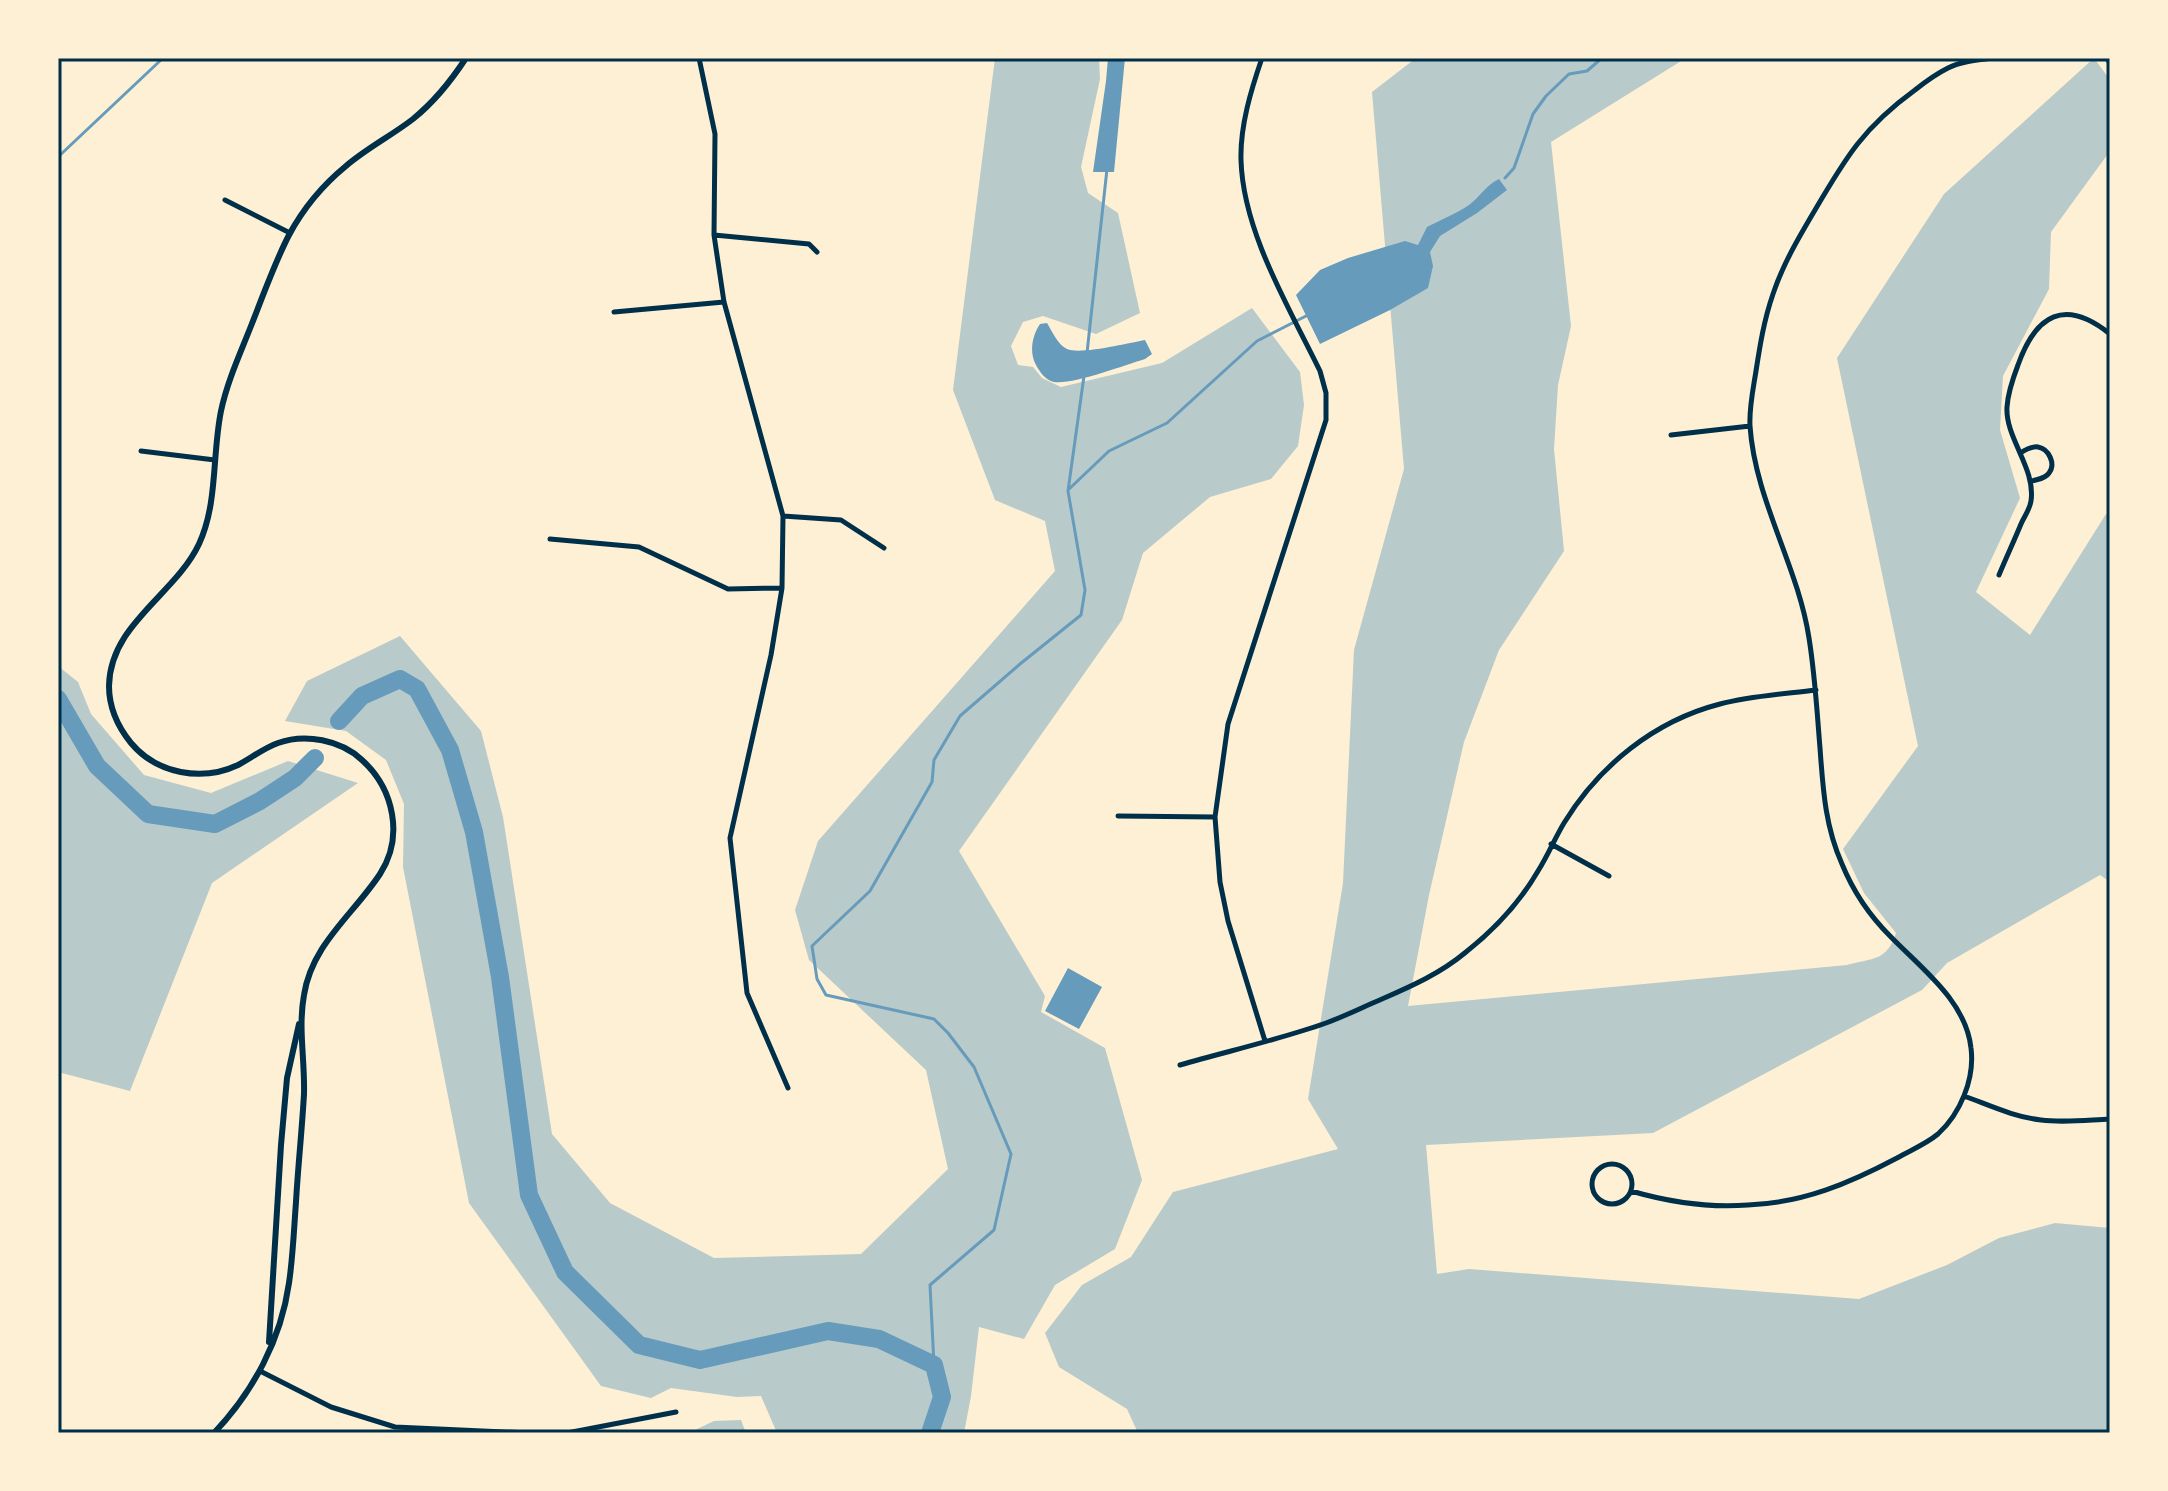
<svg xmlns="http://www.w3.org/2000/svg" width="2168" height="1491" font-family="'Fira Sans Condensed',sans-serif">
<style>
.green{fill:#b9caca}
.water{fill:#669bbc}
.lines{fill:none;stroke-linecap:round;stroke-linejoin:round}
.stream{stroke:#669bbc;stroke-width:3}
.river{stroke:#669bbc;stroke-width:18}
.minor{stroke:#003049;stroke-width:5}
.tertiary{stroke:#003049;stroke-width:6}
.neatline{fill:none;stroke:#003049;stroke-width:3}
</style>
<rect width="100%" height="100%" fill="#fdf0d5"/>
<!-- green -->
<path class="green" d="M995 58H1099L1100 79 1081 167 1088 193 1118 213 1140 313 1096 334 1043 316 1023 322 1011 346 1018 365 1033 367 1042 378 1061 387 1162 363 1252 308 1300 372 1304 405 1298 446 1271 479 1210 497 1143 553 1122 620 959 851 1045 996 1041 1012 1105 1048 1142 1180 1115 1249 1055 1285 1024 1339 979 1327 971 1396 964 1433H777L761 1396 737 1397 671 1388 651 1398 601 1386 469 1203 403 867 404 804 386 760 346 731 285 721 307 681 400 636 481 731 503 817 552 1134 610 1203 714 1258 861 1254 948 1169 926 1070 809 960 795 910 818 841 1055 571 1045 521 995 500 953 390Z
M1416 58H1686L1551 142 1571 326 1558 385 1554 449 1564 551 1499 650 1464 742 1429 895 1408 1006 1847 965C1873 958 1887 961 1896 933L1864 893 1843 849 1918 746 1837 358 1944 194 2094 58 2110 80V151L2051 232 2049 289 2003 376 2000 430 2020 498 1976 592 2030 635 2106 514 2110 516V882L2100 875 1947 963 1922 990 1653 1133 1426 1145 1437 1274 1469 1269 1859 1299 1947 1265 1999 1238 2055 1223 2110 1228V1433H1138L1127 1409 1059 1367 1045 1333 1082 1285 1131 1257 1173 1192 1338 1149 1308 1099 1343 883 1354 650 1404 469 1372 92Z
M58 666 78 682 91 714 144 775 211 793 288 761 358 783 212 883 130 1091 58 1072Z
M741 1420 746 1433H638L695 1430 714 1421Z"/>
<!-- water -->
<path class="water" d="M1108 58H1125L1114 172H1093L1106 81Z
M1499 179 1507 190 1477 213 1440 236 1430 252 1433 266 1428 288 1390 310 1320 344 1296 295 1320 270 1348 258 1405 241 1418 245 1427 227C1440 220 1456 214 1469 205 1480 197 1486 185 1499 179Z
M1047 323C1052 331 1058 345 1067 349 1081 355 1128 343 1145 340L1152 354 1145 359C1125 365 1072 385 1054 382 1045 380 1040 372 1036 365 1029 352 1032 336 1040 324Z
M1068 968 1102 987 1079 1029 1045 1011Z"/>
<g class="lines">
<!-- stream -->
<path class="stream" d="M58 157 163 58
M1505 178 1514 168 1533 114 1546 96 1569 74 1587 71 1602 58
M1087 353 1107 169
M1068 490 1109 451 1167 423 1257 341 1308 315
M934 1365 930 1285 994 1230 1011 1154 974 1067 948 1033 934 1019 826 995 817 979 812 946 870 891 932 782 934 760 960 716 1020 664 1081 615 1085 590 1068 491 1084 376"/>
<!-- river -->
<path class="river" d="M58 699 97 766 148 814 215 824 260 801 295 778 315 758
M339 721 362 696 400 679 417 689 450 750 474 832 500 977 529 1195 565 1272 639 1345 700 1360 828 1331 879 1339 934 1365 942 1397 930 1433"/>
<!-- minor -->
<path class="minor" d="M699 58 715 134 714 235 724 302 783 516 782 588 771 655 730 838 747 993 788 1088
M1262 58C1251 90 1240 126 1241 160 1243 232 1289 307 1320 371L1326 393V420L1228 724 1215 817 1220 882 1228 921 1265 1041
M225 200 290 233
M714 235 809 244 817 252
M614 312 724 302
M1671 435 1750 426
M141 451 215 460
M2020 453C2025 450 2032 446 2038 447 2049 449 2056 464 2049 473 2045 479 2038 479 2032 481
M783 516 841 520 884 548
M550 539 639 547 728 589 782 588
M1999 575C2006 558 2014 541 2021 524 2024 517 2030 509 2031 501 2036 468 2005 438 2007 407 2008 392 2013 378 2018 365 2036 314 2065 298 2110 334
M1118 816 1215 817
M1551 844 1609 876
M1180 1065C1228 1051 1278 1040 1326 1023 1345 1016 1363 1007 1382 999 1412 986 1441 973 1466 952 1495 929 1520 902 1538 871 1548 855 1555 838 1564 823 1599 766 1654 721 1720 704 1751 696 1784 694 1816 690
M1964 1096C1989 1105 2014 1117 2041 1120 2064 1123 2087 1120 2110 1119
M1592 1184a20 20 0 1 1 40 0a20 20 0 1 1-40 0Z
M1631 1191C1669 1202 1709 1208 1748 1205 1803 1203 1850 1183 1897 1158 1911 1150 1926 1144 1938 1134 1960 1114 1975 1079 1971 1048 1966 1001 1921 968 1890 936 1869 915 1853 891 1842 864 1825 826 1823 789 1820 748 1817 712 1815 675 1809 638 1798 566 1755 500 1750 426 1749 408 1753 390 1756 371 1760 345 1764 320 1773 294 1783 264 1799 237 1815 210 1846 157 1864 127 1915 90 1925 82 1936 74 1948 68 1962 61 1978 60 1994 58
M260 1371 331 1407 395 1427 528 1433
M567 1433 676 1412"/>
<!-- tertiary -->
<path class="tertiary" d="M2107 58 2110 62
M269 1342 281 1145 287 1078 299 1024
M214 1433C253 1392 281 1340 289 1283 293 1256 294 1228 296 1202 298 1166 302 1130 304 1094 305 1060 298 1028 304 995 312 944 353 915 380 874 404 837 394 789 362 760 341 740 305 733 278 743 264 748 251 758 238 765 202 782 157 774 131 743 118 727 109 707 109 686 110 624 175 595 199 544 218 503 212 455 221 411 227 382 240 354 251 326 263 296 274 264 289 235 303 209 324 184 346 166 367 148 391 136 413 119 434 102 451 81 466 58"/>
</g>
<!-- border -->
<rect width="2168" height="1491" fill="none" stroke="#fdf0d5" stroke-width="120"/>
<rect x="60" y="60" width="2048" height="1371" class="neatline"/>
</svg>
